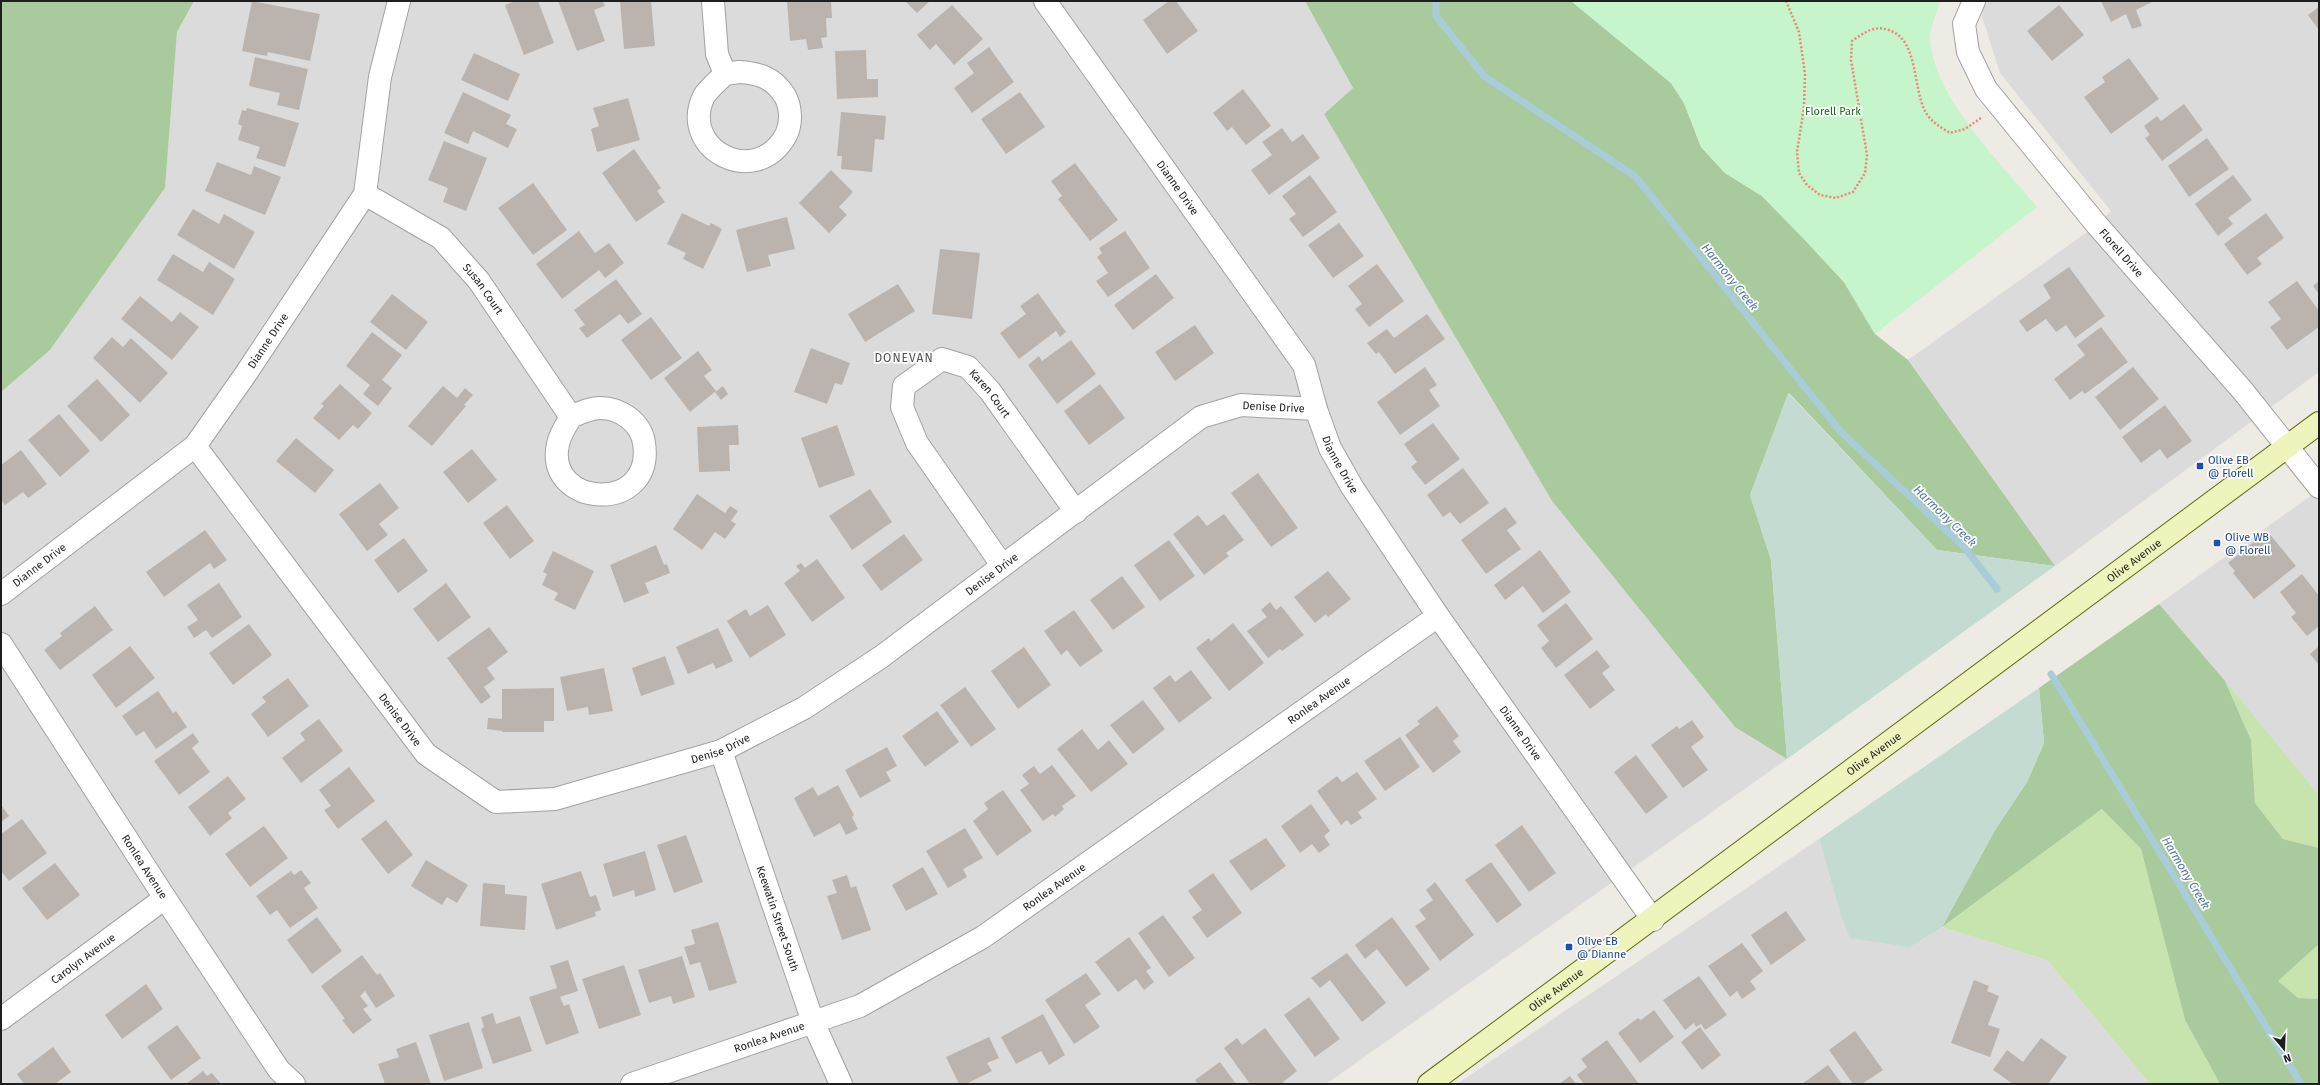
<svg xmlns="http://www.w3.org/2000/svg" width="2320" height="1085" font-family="'Fira Sans',sans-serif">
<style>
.residential{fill:#dcdbdb}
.grass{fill:#c7e4af}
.forest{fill:#a9ca9d}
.wetland{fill:#c3dbd1}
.park{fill:#c6f4cb}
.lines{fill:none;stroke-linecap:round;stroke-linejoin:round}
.stream{stroke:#a9ccd8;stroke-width:7}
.building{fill:#bbb4ae}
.street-casing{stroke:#a2a2a2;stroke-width:24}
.secondary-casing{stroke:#5e6c0e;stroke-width:24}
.path{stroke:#ed8777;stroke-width:2.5;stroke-dasharray:2 2;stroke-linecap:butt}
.street{stroke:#fff;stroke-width:22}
.secondary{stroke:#eff4bd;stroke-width:22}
.transit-dot{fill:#1a4fb4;stroke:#fff;stroke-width:1.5}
.labels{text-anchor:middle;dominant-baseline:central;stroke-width:3.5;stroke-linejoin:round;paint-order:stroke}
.park-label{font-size:11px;fill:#157320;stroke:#fff}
.street-label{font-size:11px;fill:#1e1e1e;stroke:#fff}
.transit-label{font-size:11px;fill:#164399;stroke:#fff;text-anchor:start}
.water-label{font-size:12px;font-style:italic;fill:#5379a5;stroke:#fff}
.neighbourhood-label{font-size:12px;letter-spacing:1px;fill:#515151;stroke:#fff}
</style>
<rect width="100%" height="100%" fill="#eeebe5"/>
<!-- residential -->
<path class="residential" d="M194 1H1305L1353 88 1324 114 1552 501 1735 727 1787 759 1326 1084H1V392L50 350 165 188 177 32Z
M1977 1H2319V372L2055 566 1908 360 2097 225 2111 211 2000 73Z
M2319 490V795L2159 604Z
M1819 839 1840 913 1910 947 1942 927 2047 960 2150 1084H1457Z"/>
<!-- grass -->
<path class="grass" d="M2225 681 2319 795V848L2283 839 2255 803 2251 740Z
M2102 809 2141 849 2185 1020 2220 1084H2150L2047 960 1942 927Z
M2319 944V999L2298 998 2278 981Z"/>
<!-- forest -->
<path class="forest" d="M1 1H194L177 32 165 188 50 350 1 392Z
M1305 1H1571L1671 83 1684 103 1701 147 1725 173 1762 196 1803 238 1844 282 1875 334 1908 360 2055 566 1937 550 1789 393 1750 495 1771 560 1787 759 1735 727 1552 501 1324 114 1353 88Z
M2159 604 2225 681 2251 740 2255 803 2283 839 2319 848V944L2278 981 2298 998 2319 999V1084H2220L2185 1020 2141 849 2102 809 1942 927 1995 830 2027 782 2044 743 2039 688Z"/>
<!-- wetland -->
<path class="wetland" d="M1788 393 1937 550 2055 566 1787 759 1771 560 1750 495Z
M2039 688 2044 743 2027 782 1995 830 1942 927 1910 947 1850 938 1840 913 1819 839Z"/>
<!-- park -->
<path class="park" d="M1571 1H1940C1937 12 1930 28 1930 39 1934 98 2000 162 2037 207L1875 334 1844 282 1803 238 1762 196 1725 173 1701 147 1684 103 1671 83Z"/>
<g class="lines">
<!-- stream -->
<path class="stream" d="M1436 1V16L1484 76 1635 176 1841 432 1965 548 1997 589
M2051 674 2301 1084"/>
</g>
<!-- building -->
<path class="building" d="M252 1 320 14 310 61 268 52 267 56 242 51Z
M515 1H538L554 43 524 55 505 5Z
M558 1H603L605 6 594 10 605 41 577 51Z
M620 1H651L655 46 624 49Z
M787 1H831L832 18H826L827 37 821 38 823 48 808 50 806 39 790 41Z
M905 1H930L917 13Z
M1169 1H1176L1198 31 1167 54 1143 20Z
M2101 1H2154L2136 10 2142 26 2132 29 2126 14 2111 22Z
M952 5 983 39 954 65 936 44 930 50 917 35Z
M2059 5 2084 35 2052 61 2027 31Z
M2319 7V30L2308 15Z
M989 47 1014 82 972 113 954 88 974 73 967 63Z
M866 50 867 79H878V97L837 99 835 51Z
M474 53 520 74 508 101 461 80Z
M255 57 308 69 299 110 277 105 280 93 249 86Z
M2129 58 2159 99 2111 134 2084 97 2105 82 2102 77Z
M1243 89 1271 126 1246 145 1232 127 1227 131 1213 113Z
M463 92 511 115 506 124 517 129 508 148 473 131 468 144 444 133Z
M1020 92 1045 127 1006 154 981 119Z
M628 98 640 140 597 152 591 129 599 126 593 108Z
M2184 104 2203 130 2162 161 2145 138 2150 135 2144 126 2157 116 2161 121Z
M247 108 299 123 285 167 256 158 260 147 238 140 242 126 238 124 242 110 246 111Z
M841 112 886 116 884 140 875 139 872 172 841 169 842 156H837Z
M1282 128 1292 142 1303 134 1320 158 1269 195 1251 170 1272 155 1262 142Z
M2207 138 2229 169 2189 197 2168 166Z
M444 141 487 158 466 211 443 202 448 188 428 180Z
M634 149 661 188 657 191 665 202 636 222 602 173Z
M217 162 251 175 254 166 281 177 265 215 205 191Z
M1075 163 1118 220 1090 241 1058 199 1062 196 1051 181Z
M831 170 853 192 839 207 847 215 829 233 799 203Z
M1310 175 1337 212 1303 237 1289 219 1296 214 1282 196Z
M2233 175 2252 200 2228 218 2233 224 2218 236 2195 204Z
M533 183 567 230 533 255 498 208Z
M193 209 219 224 224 214 255 232 234 269 177 235Z
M682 213 709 226 711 223 722 229 703 269 683 259 686 253 667 244Z
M2266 213 2284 238 2257 258 2262 264 2247 275 2224 244Z
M787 217 795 249 768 255 771 266 747 272 736 230Z
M1339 223 1364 256 1333 278 1308 245Z
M579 231 595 253 609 243 624 263 605 278 599 270 562 299 536 264Z
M1125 231 1150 268 1108 297 1096 281 1108 273 1097 257 1102 253 1099 248Z
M940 249 980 253 972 319 932 314Z
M173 254 203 272 209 262 235 279 213 315 157 280Z
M1377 264 1404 301 1369 327 1355 309 1362 304 1348 286Z
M2069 267 2105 316 2075 338 2066 325 2056 332 2046 319 2027 332 2019 321 2051 298 2043 285Z
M1156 274 1174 298 1133 330 1114 305Z
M616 279 642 314 628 324 620 314 587 338 579 328 585 325 574 310Z
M2297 281 2319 311V327L2287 350 2270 327 2281 319 2268 302Z
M2319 281V294L2313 286Z
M898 284 915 311 865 342 848 314Z
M1038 293 1066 332 1060 337 1056 331 1019 359 1000 333 1026 314 1020 306Z
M392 294 428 322 406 350 370 322Z
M140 296 172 322 180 312 199 327 172 360 121 319Z
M1427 314 1445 339 1395 374 1379 352 1376 354 1367 343 1387 329 1394 338Z
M651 317 682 358 651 380 621 340Z
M1195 325 1214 353 1175 381 1155 352Z
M2101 327 2128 362 2085 394 2082 391 2070 400 2054 379 2085 355 2077 345Z
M372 332 402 355 382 380 392 388 378 406 363 394 370 385 346 366Z
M112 337 123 347 131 338 168 373 140 403 93 358Z
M1071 340 1096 374 1057 404 1028 365 1039 356 1042 361Z
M811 348 850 363 842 385 835 383 827 404 794 392Z
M698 351 712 370 704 376 716 391 690 412 664 378Z
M1425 367 1437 385 1429 390 1440 406 1400 435 1377 402Z
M2133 367 2159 399 2120 430 2095 397Z
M97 379 130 415 101 442 67 406Z
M340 384 372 413 358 429 353 425 339 440 313 418 324 406 321 404Z
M1100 384 1125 418 1089 445 1064 411Z
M443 386 457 398 465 388 473 395 464 405 466 406 432 446 408 426Z
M723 386 728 394 721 400 715 392Z
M2165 405 2192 441 2167 459 2160 449 2141 463 2122 437Z
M59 414 90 451 60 477 28 440Z
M1433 423 1460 459 1425 485 1411 467 1417 462 1404 444Z
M738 425 739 445H729L730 471 699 472 697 427Z
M837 425 855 475 819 488 801 438Z
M296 438 334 470 315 493 276 461Z
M472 449 497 480 468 503 443 472Z
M21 450 47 484 28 498 23 492 5 505 1 500V465Z
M1463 468 1489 503 1460 524 1450 512 1443 517 1427 495Z
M1258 473 1298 528 1271 547 1231 493Z
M380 483 399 508 379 524 388 535 367 551 339 514Z
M870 489 892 522 852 550 829 516Z
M697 494 725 513 730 506 738 511 731 521 736 524 725 539 715 532 702 550 673 529Z
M507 505 534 541 510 559 483 523Z
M1505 507 1517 523 1507 530 1521 549 1486 574 1461 540Z
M1224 514 1244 540 1226 553 1229 556 1204 575 1173 534 1198 515 1207 526Z
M205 530 227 560 214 569 210 563 164 597 146 572Z
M2267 531 2296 566 2254 599 2233 573 2235 571 2228 563Z
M904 534 923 560 881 591 862 565Z
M404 538 428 571 398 593 374 560Z
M1169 540 1195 576 1160 601 1134 565Z
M656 545 664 565 667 564 670 573 645 583 649 593 624 603 610 565Z
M1540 550 1571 592 1543 613 1523 586 1505 600 1494 585Z
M553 551 594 571 575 610 554 600 558 593 542 585 547 574 543 572Z
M817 559 845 598 812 622 784 583 800 571 796 566 801 563 805 568Z
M1328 571 1351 599 1328 617 1326 614 1315 623 1294 597Z
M2302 574 2319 596V626L2307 636 2291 617 2296 613 2280 592Z
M1122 576 1145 607 1113 630 1090 600Z
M219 583 242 617 212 638 206 630 194 638 187 627 198 620 187 605Z
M446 583 471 617 438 642 413 609Z
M1270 602 1276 610 1281 606 1304 635 1282 651 1280 649 1268 658 1247 631 1267 617 1261 610Z
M1566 603 1593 639 1556 668 1541 648 1549 641 1537 625Z
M768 605 786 635 750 658 727 621 746 609 750 616Z
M95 606 113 630 60 670 44 650 62 636 60 633Z
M1074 610 1103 651 1080 667 1067 650 1061 655 1044 631Z
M1233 623 1264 663 1229 691 1196 648 1209 638 1211 641Z
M249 624 272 655 233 685 209 653Z
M489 627 508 652 487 668 495 679 484 687 491 697 481 704 447 658Z
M718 628 733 661 716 669 713 663 688 674 676 647Z
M130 646 155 678 116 708 92 675Z
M2319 646V665L2310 654Z
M1024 647 1051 685 1018 709 991 671Z
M1597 650 1610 667 1602 673 1615 690 1590 709 1564 675Z
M665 656 675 684 641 696 632 668Z
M604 668 613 711 589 715 588 707 567 711 560 677Z
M1191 670 1212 698 1179 723 1153 688 1170 675 1175 682Z
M288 678 309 706 268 737 251 714 266 702 262 697Z
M965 687 996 729 971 747 940 705Z
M554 688V721H544V732H502V731L487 729 488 718 502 719V689Z
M158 691 173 713 176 711 187 727 156 749 144 731 136 736 122 716Z
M1143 700 1165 729 1133 754 1110 725Z
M1437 706 1459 736 1453 741 1461 752 1433 773 1405 735 1420 724 1417 721Z
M937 711 959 742 925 767 902 736Z
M319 719 343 751 301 783 282 758 305 740 300 733Z
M1692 720 1704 737 1691 747 1708 770 1683 788 1651 745 1677 726 1679 729Z
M1082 729 1098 750 1109 740 1128 764 1091 792 1057 749Z
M193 733 199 742 192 748 210 772 179 795 154 761Z
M1400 737 1420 767 1385 791 1364 761Z
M887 747 897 766 886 772 891 781 860 798 845 770Z
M1636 755 1668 797 1646 814 1614 772Z
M1052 765 1076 796 1062 806 1064 809 1055 817 1053 814 1043 821 1020 790 1029 784 1022 775 1034 766 1040 774Z
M349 767 375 801 338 829 324 810 331 806 319 790Z
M1357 772 1377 799 1358 812 1362 818 1351 825 1347 820 1341 825 1317 791 1337 776 1342 782Z
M228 776 246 799 228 813 232 818 210 836 188 807Z
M838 785 854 815 852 817 858 829 846 835 840 823 814 837 794 798 813 787 818 796Z
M1003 790 1032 831 997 856 973 821 988 809 984 803Z
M1311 804 1330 831 1324 836 1330 845 1319 853 1312 844 1300 853 1281 826Z
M1 805 9 816 1 822Z
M22 819 47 853 9 881 1 871V834Z
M386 820 413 855 388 874 361 839Z
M1522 825 1556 873 1529 892 1495 845Z
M264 826 288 858 250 887 225 854Z
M965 828 983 858 963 869 967 877 948 888 926 851Z
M686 835 703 882 674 893 657 845Z
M1266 838 1286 866 1251 891 1229 861Z
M645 851 656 890 635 897 634 890 613 897 603 864Z
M426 860 468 885 457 903 447 897 442 905 411 886Z
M1491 862 1522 905 1497 923 1465 880Z
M55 863 80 895 47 920 22 888Z
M923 867 938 894 906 911 892 885Z
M301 870 311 883 304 888 318 908 290 928 277 910 270 915 256 896 291 871 294 875Z
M581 871 590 897 596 895 601 910 595 912 596 916 556 930 541 884Z
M1213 873 1242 913 1207 938 1192 917 1202 910 1188 891Z
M847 875 851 888 856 886 871 930 842 940 827 896 837 893 832 880Z
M1435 882 1474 935 1440 961 1415 926 1426 919 1419 910 1433 900 1426 890Z
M483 883 505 885V894L527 896 525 930 480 926Z
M1786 911 1806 940 1771 965 1751 935Z
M1163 915 1195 958 1169 977 1138 933Z
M317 917 342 951 312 974 287 940Z
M1392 917 1430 969 1406 987 1377 949 1365 959 1355 945Z
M718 922 737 983 709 991 700 962 690 965 684 947 695 944 691 930Z
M1129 937 1151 968 1146 971 1154 982 1144 990 1136 979 1118 992 1095 962Z
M1742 943 1763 971 1750 981 1756 989 1742 999 1737 991 1730 997 1708 966Z
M1347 953 1386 1003 1362 1022 1330 980 1320 988 1311 978Z
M362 955 377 975 380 973 395 996 376 1008 365 991 360 996 368 1006 363 1009 372 1020 353 1034 342 1020 345 1019 321 986Z
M682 956 695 997 673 1004 671 996 649 1003 638 970Z
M568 960 578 991 560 997 564 1006 569 1004 579 1033 546 1045 529 997 557 988 550 966Z
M624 965 641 1015 599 1029 582 979Z
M1086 973 1101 994 1085 1005 1100 1027 1074 1044 1045 1000Z
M1699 976 1727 1015 1705 1030 1701 1024 1696 1027 1694 1023 1685 1030 1663 1000Z
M1974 980 1989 986 1987 991 1999 996 1988 1025 2000 1029 1990 1057 1951 1043Z
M146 984 163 1009 122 1039 105 1015Z
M1309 997 1340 1039 1315 1057 1284 1015Z
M1654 1010 1674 1037 1640 1063 1618 1033 1638 1018 1641 1020Z
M493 1013 496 1024 520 1016 532 1051 493 1064 481 1029 484 1027 481 1017Z
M1043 1014 1065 1055 1049 1065 1041 1051 1016 1064 1001 1037Z
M469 1022 483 1068 444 1081 429 1035Z
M177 1025 201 1058 171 1080 147 1047Z
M1700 1027 1721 1055 1702 1070 1681 1042Z
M1265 1028 1297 1071 1283 1082 1284 1084H1250L1224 1048 1237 1038 1242 1045Z
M1855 1031 1883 1070 1862 1084H1853L1829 1050Z
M989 1037 999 1058 987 1063 992 1071 966 1084H959L946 1057Z
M2041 1038 2067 1057 2048 1084H2013L1993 1070 2007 1050 2023 1062Z
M1607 1040 1639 1084H1584L1577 1075 1587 1067 1581 1059Z
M416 1042 431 1084H385L378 1064 399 1057 396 1049Z
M53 1047 71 1072 55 1084H24L17 1074Z
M1220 1062 1236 1084H1198L1195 1080Z
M1828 1065 1842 1084H1802Z
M203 1071 207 1076 212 1073 221 1084H186Z
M1570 1076 1576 1084H1559Z"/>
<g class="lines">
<defs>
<g id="street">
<path d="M713 1 717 54 725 74"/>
<path id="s1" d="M1045 1 1304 365 1316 409 1330 448 1352 487 1438 616 1653 920"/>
<path id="s2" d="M1974 1 1964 24 1968 52 1986 89 2097 225 2243 391 2319 487"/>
<path d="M739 72C759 73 774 78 785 96 791 107 792 123 786 135 756 190 678 149 704 96 709 88 718 81 725 74Z"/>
<path id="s3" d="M365 194 441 238 479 281 571 417C566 425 560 434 558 444 544 508 655 515 644 443 641 422 620 408 600 408 590 408 580 413 571 417"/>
<path id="s4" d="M195 446 426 754 496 802 555 799 721 751 804 708 881 657 1201 417 1241 405 1316 409"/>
<path id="s5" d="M1002 565 917 443 902 407 904 386 942 359 968 367 990 391 1076 512"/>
<path id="s6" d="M1 594 195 446 245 375 365 194 380 77 399 1"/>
<path id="s7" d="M1 644 165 898 279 1070 294 1084"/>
<path id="s8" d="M721 751 813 1022 841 1084"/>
<path id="s9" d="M1 1019 165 898"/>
<path id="s10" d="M632 1084 860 1006 983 937 1438 616"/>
</g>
<g id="secondary">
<path id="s11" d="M1429 1084 2319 423"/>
</g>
</defs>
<!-- street casing -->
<use href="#street" class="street-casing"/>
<!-- secondary casing -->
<use href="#secondary" class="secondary-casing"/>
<!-- path -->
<path class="path" d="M1786 1 1799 32 1805 74 1804 107 1797 152 1799 173 1807 185 1820 195 1836 198 1853 192 1865 173 1867 155 1851 60 1852 41C1865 32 1876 24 1891 31 1918 41 1913 88 1925 111 1930 121 1940 127 1950 133L1965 129 1981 118"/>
<!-- street -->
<use href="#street" class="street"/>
<!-- secondary -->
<use href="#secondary" class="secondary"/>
</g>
<!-- markers -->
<g class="transit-dot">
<rect x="2196" y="462" width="8" height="8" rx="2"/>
<rect x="2213" y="539" width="8" height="8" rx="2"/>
<rect x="1565" y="943" width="8" height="8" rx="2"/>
</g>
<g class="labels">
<!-- park labels -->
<g class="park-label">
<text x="1833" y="111">Florell Park</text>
</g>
<!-- street labels -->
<g class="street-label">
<text stroke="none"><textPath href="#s1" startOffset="229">Dianne Drive</textPath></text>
<text stroke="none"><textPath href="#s2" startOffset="307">Florell Drive</textPath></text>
<text stroke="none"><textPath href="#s3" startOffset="154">Susan Court</textPath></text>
<text stroke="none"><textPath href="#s6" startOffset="372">Dianne Drive</textPath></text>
<text stroke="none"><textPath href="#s5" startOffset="317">Karen Court</textPath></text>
<text stroke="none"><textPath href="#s4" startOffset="1362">Denise Drive</textPath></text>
<text stroke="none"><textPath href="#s1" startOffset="553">Dianne Drive</textPath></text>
<text stroke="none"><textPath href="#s11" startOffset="878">Olive Avenue</textPath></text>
<text stroke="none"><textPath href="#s6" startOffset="48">Dianne Drive</textPath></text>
<text stroke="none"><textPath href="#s4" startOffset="1026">Denise Drive</textPath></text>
<text stroke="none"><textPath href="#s10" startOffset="793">Ronlea Avenue</textPath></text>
<text stroke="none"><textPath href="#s4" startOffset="342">Denise Drive</textPath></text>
<text stroke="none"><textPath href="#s1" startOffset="877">Dianne Drive</textPath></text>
<text stroke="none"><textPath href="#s4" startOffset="702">Denise Drive</textPath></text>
<text stroke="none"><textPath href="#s11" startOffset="554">Olive Avenue</textPath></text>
<text stroke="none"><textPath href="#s7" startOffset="265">Ronlea Avenue</textPath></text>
<text stroke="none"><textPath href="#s10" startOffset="469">Ronlea Avenue</textPath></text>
<text stroke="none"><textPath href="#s8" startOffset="177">Keewatin Street South</textPath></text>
<text stroke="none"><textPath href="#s9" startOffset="102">Carolyn Avenue</textPath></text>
<text stroke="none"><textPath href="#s11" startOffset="158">Olive Avenue</textPath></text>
<text stroke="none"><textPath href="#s10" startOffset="145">Ronlea Avenue</textPath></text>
</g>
<!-- transit labels -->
<g class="transit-label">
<text x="2208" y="460">Olive EB<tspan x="2208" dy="13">@ Florell</tspan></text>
<text x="2225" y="537">Olive WB<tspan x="2225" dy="13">@ Florell</tspan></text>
<text x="1577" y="941">Olive EB<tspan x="1577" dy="13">@ Dianne</tspan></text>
</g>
<!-- water labels -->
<g class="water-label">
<text transform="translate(1730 277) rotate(51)">Harmony Creek</text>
<text transform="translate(1945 516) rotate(44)">Harmony Creek</text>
<text transform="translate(2186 873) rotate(59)">Harmony Creek</text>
</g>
<!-- neighbourhood labels -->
<g class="neighbourhood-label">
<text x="904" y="358">DONEVAN</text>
</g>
</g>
<!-- border -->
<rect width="2320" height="1085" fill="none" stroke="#1e1e1e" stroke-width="4"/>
<!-- north arrow -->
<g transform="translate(2284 1049) rotate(161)" stroke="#ffffff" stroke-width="3" paint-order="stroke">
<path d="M0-3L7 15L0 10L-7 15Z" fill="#1e1e1e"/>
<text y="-6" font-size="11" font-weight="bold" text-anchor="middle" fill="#1e1e1e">N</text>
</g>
</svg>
